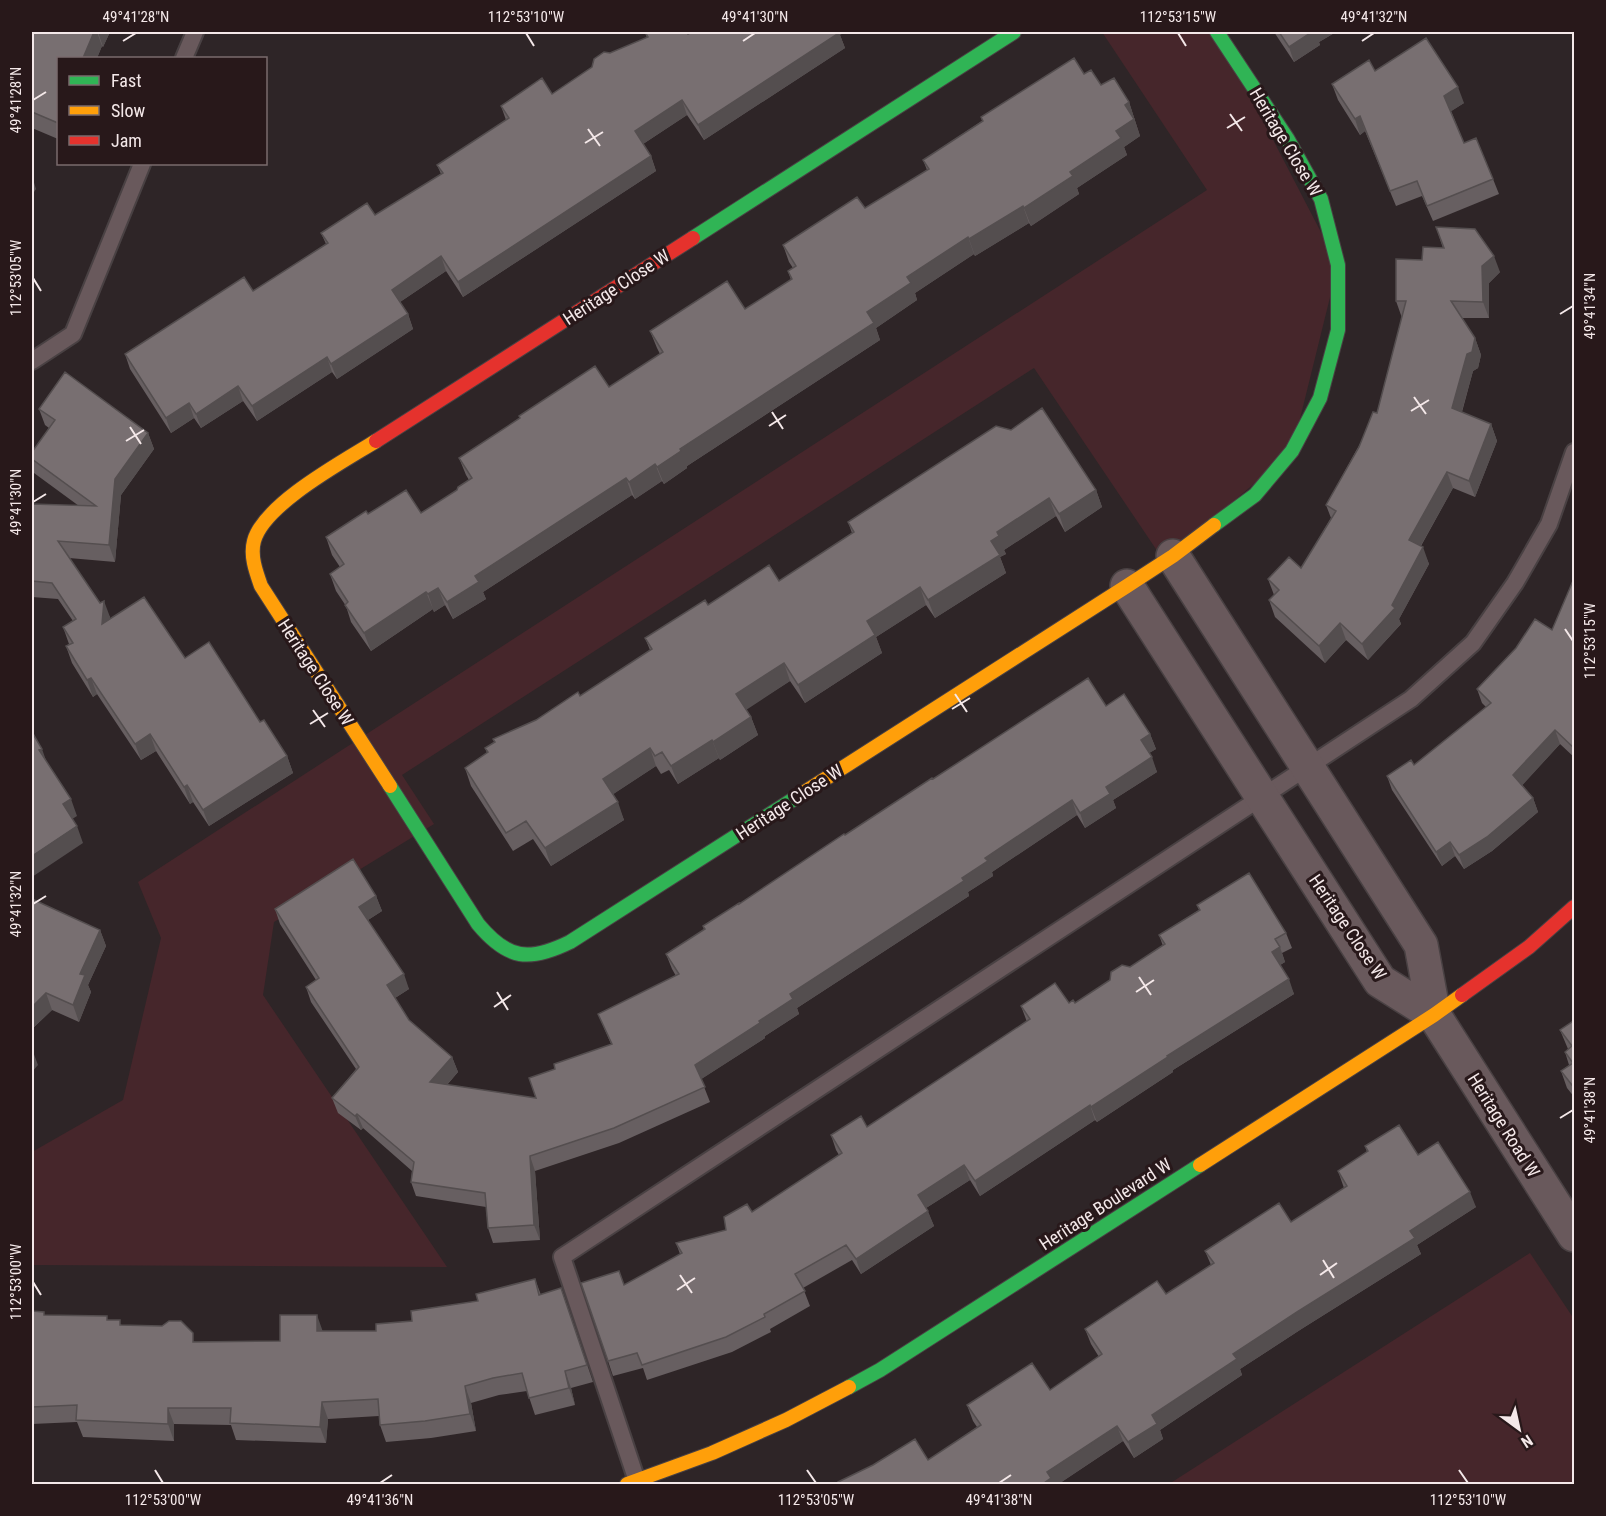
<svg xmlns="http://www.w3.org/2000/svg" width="1606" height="1516" font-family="'Roboto Condensed',sans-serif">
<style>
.green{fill:#46262b}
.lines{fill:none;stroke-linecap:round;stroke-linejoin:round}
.lane-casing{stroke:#494143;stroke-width:20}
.street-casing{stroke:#494143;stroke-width:36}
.fast-casing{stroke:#494143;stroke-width:16}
.slow-casing{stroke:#494143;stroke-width:16}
.jam-casing{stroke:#494143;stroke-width:16}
.lane{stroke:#69595c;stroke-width:16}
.street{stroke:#69595c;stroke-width:33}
.fast{stroke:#30b455;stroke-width:14}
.slow{stroke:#ff9f0a;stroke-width:14}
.jam{stroke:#e5322d;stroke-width:14}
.wall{fill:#675f61}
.shaded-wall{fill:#544e4f}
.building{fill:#786f71;stroke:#544e4f;stroke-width:1.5}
.ticks{fill:none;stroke:#f4e8e9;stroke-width:2}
.labels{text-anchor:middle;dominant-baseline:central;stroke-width:6;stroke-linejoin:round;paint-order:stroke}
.street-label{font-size:18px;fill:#f4e8e9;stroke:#28181a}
.neatline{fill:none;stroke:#f4e8e9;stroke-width:2}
.ticks-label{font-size:15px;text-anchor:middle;fill:#f4e8e9}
</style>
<rect width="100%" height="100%" fill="#2e2527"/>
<!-- green -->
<path class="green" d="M1102 32H1217L1338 265 1292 451 1164 561 1034 368 402 775 434 824 274 922 263 995 447 1267 32 1265V1152L123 1100 161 938 138 882 1207 190Z
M1530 1253 1574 1319V1484H1169Z"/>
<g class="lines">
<defs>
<path id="lane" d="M184 58 195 32
M32 361 73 334 142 164
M638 1484 562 1257 1411 699 1473 643 1515 583 1549 524 1574 452"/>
<path id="street" d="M1173 556 1421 945 1434 1015 1574 1235
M1127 586 1380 981 1434 1015"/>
<path id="fast" d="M693 238 1014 32
M1214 525 1255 495 1292 451 1320 398 1338 330V265L1321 199 1287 138 1217 32
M390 786 478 924C508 960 529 962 570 942L800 795
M849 1387 880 1370 1200 1165"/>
<path id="slow" d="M376 441C344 461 264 504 254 541 250 556 256 572 261 586L390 786
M800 795 1127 586 1173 556 1214 525
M1200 1165 1434 1015 1462 995
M627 1484 712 1453 786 1420 849 1387"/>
<path id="jam" d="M376 441 693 238
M1462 995 1529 947 1574 907"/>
</defs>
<!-- lane casing -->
<use href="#lane" class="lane-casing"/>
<!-- street casing -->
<use href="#street" class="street-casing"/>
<!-- fast casing -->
<use href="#fast" class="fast-casing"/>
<!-- slow casing -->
<use href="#slow" class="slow-casing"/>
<!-- jam casing -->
<use href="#jam" class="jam-casing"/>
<!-- lane -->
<use href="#lane" class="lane"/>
<!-- street -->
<use href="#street" class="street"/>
<!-- fast -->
<use href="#fast" class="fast"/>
<!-- slow -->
<use href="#slow" class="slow"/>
<!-- jam -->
<use href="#jam" class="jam"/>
</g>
<!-- wall -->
<path class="wall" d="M32 32H110L103 47 102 46 97 58H58V139L32 128Z
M645 32 688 34 840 35 845 48 704 140 687 115 643 144 651 156 656 171 463 297 446 271 400 302 408 314 413 329 337 379 332 372 257 421 243 401 201 428 194 418 171 433 130 369 125 354 253 291 326 244 321 233 375 215 441 174 437 165 506 120 501 106 552 94 592 67 610 53 647 38Z
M1274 32H1336L1319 42 1320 45 1294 62Z
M1375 71 1464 103 1451 111 1464 143 1493 179 1499 194 1433 221 1422 196 1396 206 1365 131 1360 135 1338 100 1332 84Z
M1084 74 1129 102 1140 136 1124 147 1127 155 1077 188 1079 194 1031 226 1029 223 975 256 974 254 915 293 917 300 876 328 880 340 687 466V468L664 484 662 481 635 499 632 495 483 592 486 599 453 619 445 605 434 612 433 609 371 651 351 622 346 606 336 591 330 574 340 567 332 555 326 537 368 514 421 513 457 490 469 480 466 475 459 458 520 419 519 416 609 387 660 354 657 348 650 331 745 309 791 280 788 271 793 268 789 262 783 245 865 208 927 170 923 160 982 121 981 117Z
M1436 227 1500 272 1489 283V318H1462L1475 338 1481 355 1478 368 1473 371 1462 412 1491 424 1497 441 1475 497 1453 488 1421 546 1429 564 1399 619 1401 624 1368 660 1346 640 1325 663 1275 617 1269 600 1274 595 1268 579 1301 568 1331 518 1326 505 1377 413 1402 318 1396 301 1422 260 1443 248Z
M39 409 148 433 154 449 121 495 115 562 69 558 110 617V618L185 658 260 722 287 756 293 773 209 826 193 802 190 804 156 751 141 760 97 694 93 697 72 663 66 646 69 644 63 627 73 621 58 599 32 597V504L79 506 34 473 32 467V452L49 428 45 425Z
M1096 490 1102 507 1065 532 1056 516 1004 550 1006 554 1000 557 1006 573 935 618 926 605 876 637 882 653 805 703 790 681 746 709 751 717 758 735 720 760 719 758 678 784 669 770 661 774 656 766 613 794 624 820 551 866 533 839 513 851 471 786 465 768 487 753 485 748 494 742 493 739 536 720 580 696 650 650 645 638 708 605 779 581 852 533 848 522Z
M1575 576V758L1560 744 1522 785 1533 798 1538 812 1492 851 1464 869 1455 856 1442 866 1392 790 1387 776 1414 765 1486 707 1482 703 1477 689 1552 630Z
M1106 706 1150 734 1156 749 1149 753 1157 772 1113 800 1116 808 1085 828 1077 815 992 872 993 876 968 892 969 896 797 1008 799 1014 765 1036V1038L701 1079 710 1102 619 1143 535 1171 540 1240 493 1243 488 1228 486 1207 416 1196 411 1182 412 1171 363 1128 361 1130 338 1113 332 1098 356 1069 311 1002 306 987 316 980 280 924 275 909 376 896 382 911 368 920 409 989 395 998 409 1020 452 1057 458 1072 447 1085 536 1098 555 1069 611 1044 598 1014 676 976 672 969 666 954 704 930 703 926 739 904 933 779Z
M32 899 100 930 106 946 88 985 91 992 79 1022 52 1010 32 1029Z
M1197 905 1286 933 1292 948 1282 953 1285 962 1280 965 1294 994 1173 1070V1072L1097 1122 1095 1120 980 1196 970 1180 926 1208 934 1226 861 1274 852 1260 803 1288 810 1306 770 1329 771 1332 732 1352 647 1380 643 1368 613 1376 608 1361 624 1285 680 1254 676 1243 726 1230 839 1155 836 1150 831 1135 867 1127 1027 1022 1021 1006 1075 1003 1163 946 1159 935 1199 910Z
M1575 1020V1098L1567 1088 1561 1071 1569 1065 1565 1052 1568 1049 1560 1030Z
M1365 1146 1418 1155 1476 1207 1417 1245 1421 1254 1303 1328 1240 1369 1242 1375 1160 1430 1163 1439 1134 1458 1123 1441 1057 1485H839L928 1460 977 1427 973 1421 967 1405 1050 1390 1099 1357 1091 1344 1085 1329 1166 1294 1211 1265 1205 1251 1291 1222 1344 1188 1338 1171 1367 1152Z
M535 1279 541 1295 567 1305 593 1382 571 1388 575 1405 535 1415 527 1391 499 1395 471 1403 476 1431 431 1438 386 1442 380 1425 379 1416 328 1419 326 1443 236 1440 231 1425 174 1424V1441L83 1437 77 1422 32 1424V1311L45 1315 109 1320 122 1325 196 1342 280 1341 322 1331H376L478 1301Z"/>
<!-- shaded-wall -->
<path class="shaded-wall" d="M94 32H97L102 46 97 58H83Z
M98 32H110L103 47Z
M835 32H845L840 35 845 48 704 140 698 125Z
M1312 32H1336L1319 42 1320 45 1294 62 1289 47Z
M1458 87 1464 103 1450 112 1444 96Z
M682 100 687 115 640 146 635 131Z
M1129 102 1140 136 1124 147 1127 155 1077 188 1079 194 1031 226 1024 208 1070 172 1116 131 1125 105Z
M1360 116 1365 131 1360 135 1355 119Z
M651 156 656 171 463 297 458 282Z
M32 176 36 189 32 195Z
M1023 206 1029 223 975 256 969 239Z
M968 237 974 254 915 293 917 300 876 328 880 340 687 466V468L664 484 657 467 867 312 907 277Z
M441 256 446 271 397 304 392 290Z
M1494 256 1500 272 1489 283V318L1483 302 1482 266Z
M408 314 413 329 337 379 331 364Z
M1475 338 1481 355 1478 368 1473 371 1458 425 1452 408 1467 354Z
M327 357 332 372 257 421 252 406Z
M238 386 243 401 201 428 196 414Z
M189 403 194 418 171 433 166 418Z
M1491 424 1497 441 1475 497 1469 481Z
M148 433 154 449 121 495 115 562 109 545 115 479Z
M655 464 662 481 635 499 629 482Z
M1447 472 1453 488 1415 556 1409 540Z
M626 478 632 495 483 592 486 599 453 619 447 602 475 576Z
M1096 490 1102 507 1065 532 1059 514Z
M1049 498 1056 516 1004 550 1006 554 1000 557 1006 573 935 618 928 600 991 541 997 532Z
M1423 547 1429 564 1399 619 1401 624 1368 660 1362 644 1392 605Z
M920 587 926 605 876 637 882 653 805 703 798 685 867 621Z
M438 588 445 605 434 612 428 594Z
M426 592 433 609 371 651 364 633Z
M104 601 110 617 108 640 102 624Z
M1340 623 1346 640 1325 663 1319 646Z
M784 663 790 681 743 712 736 694Z
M91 678 97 694 93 697 87 680Z
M751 717 758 735 720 760 713 742Z
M1555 730 1560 744 1519 789 1513 775Z
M150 734 156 751 141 760 135 744Z
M1150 734 1156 749 1146 755 1141 740Z
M712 740 719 758 678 784 671 766Z
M650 748 656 766 609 797 603 779Z
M42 749 48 766 39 750Z
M287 756 293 773 209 826 203 810Z
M1152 757 1157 772 1113 800 1116 808 1085 828 1080 813 1106 787Z
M187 785 193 802 190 804 184 787Z
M1533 798 1538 812 1492 851 1464 869 1459 855Z
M71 799 77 816 69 821 63 804Z
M1072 800 1077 815 992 872 993 876 968 892 969 896 797 1008 799 1014 765 1036V1038L700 1080 695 1065 759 1021 790 994 962 878 985 858Z
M618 802 624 820 551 866 545 848Z
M77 826 83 843 32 877V856Z
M1450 842 1455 856 1442 866 1436 852Z
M376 896 382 911 365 922 359 907Z
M100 930 106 946 88 985 91 992 79 1022 73 1005 80 974Z
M1280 947 1285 962 1277 967 1272 952Z
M404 974 409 989 392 1000 387 985Z
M1289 979 1294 994 1173 1070V1072L1097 1122 1091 1107 1167 1056Z
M46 993 52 1010 32 1029V1007Z
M32 1049 38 1065 32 1072Z
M452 1057 458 1072 436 1097 430 1082Z
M1090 1105 1095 1120 980 1196 975 1181Z
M357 1114 363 1128 361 1130 355 1116Z
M530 1156 535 1171 540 1240 534 1225Z
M964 1165 970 1180 923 1210 918 1195Z
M1470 1192 1476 1207 1417 1245 1421 1254 1303 1328 1240 1369 1242 1375 1160 1430 1163 1439 1134 1458 1128 1442 1152 1415 1233 1354 1410 1231Z
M928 1211 934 1226 861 1274 856 1259Z
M317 1315 323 1332 317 1331Z
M565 1371 571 1388 575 1405 569 1388Z
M465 1386 471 1403 476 1431 470 1414Z
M322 1402 328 1419 326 1443 320 1427Z
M168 1408 174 1424V1441L168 1424Z
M1117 1426 1123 1441 1057 1485H1041L1047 1472Z"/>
<!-- building -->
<path class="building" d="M32 32H94L83 58H58V123L32 112Z
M645 32H687L688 34 692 32H838L839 33 698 125 682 100 635 131 651 156 458 282 441 256 392 290 408 314 331 364 327 357 252 406 238 386 196 414 189 403 166 418 125 354 244 277 253 291 328 243 321 233 367 203 375 215 443 173 437 165 509 118 501 106 542 78 552 94 592 67 594 59 604 52 610 53 648 37Z
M1279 32H1312L1289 47Z
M1426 38 1458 87 1444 96 1464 143 1476 138 1493 179 1427 206 1417 181 1390 191 1360 116 1355 119 1332 84 1369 60 1375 71Z
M1074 58 1084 74 1091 70 1101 85 1114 78 1129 102 1125 105 1134 119 1116 131 1121 138 1070 172 1073 176 1024 208 1023 206 969 239 968 237 907 277 911 283 867 312 874 323 680 449 681 451 657 467 655 464 629 482 626 478 475 576 479 582 447 602 438 588 428 594 426 592 364 633 345 605 348 602 330 574 344 564 326 537 366 511 368 514 406 490 421 513 457 490 458 487 472 478 459 458 520 418 519 416 595 366 609 387 663 352 650 331 727 281 745 309 792 279 788 271 796 266 783 245 857 197 865 208 929 169 923 160 983 121 981 117Z
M1436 227 1475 229 1494 256 1482 266 1483 302 1451 301 1475 338 1472 352 1467 354 1452 408 1491 424 1469 481 1447 472 1409 540 1423 547 1392 605 1395 608 1362 644 1340 623 1319 646 1269 600 1279 590 1268 579 1289 557 1301 568 1336 511 1326 505 1359 447 1373 412 1377 413 1406 301H1396V259L1422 260 1423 247 1444 248Z
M65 372 148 433 115 479 109 545 58 541 100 603 104 601 102 624 144 597 185 658 209 642 260 722 264 720 287 756 203 810 187 785 184 787 150 734 135 744 91 678 87 680 66 646 73 643 63 627 76 619 52 583 32 581V504L96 506 32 459V452L55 420 39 409Z
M1042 408 1096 490 1059 514 1049 498 997 532 999 536 991 541 1000 555 928 600 920 587 867 621 875 635 798 685 784 663 736 694 751 717 713 742 712 740 671 766 662 752 655 756 650 748 603 779 618 802 545 848 526 821 506 833 465 768 488 752 485 748 495 742 493 739 536 720 578 692 580 696 652 649 645 638 705 600 708 605 769 565 779 581 854 532 848 522 996 426 1011 430Z
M1575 576V749L1555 730 1513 775 1533 798 1487 837 1459 855 1450 842 1436 852 1387 776 1411 760 1414 765 1491 703 1477 689 1516 648 1535 619 1552 630Z
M1088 678 1106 706 1124 694 1150 734 1141 740 1152 757 1106 787 1110 794 1080 813 1072 800 985 858 988 861 962 878 964 881 790 994 793 999 759 1021 760 1023 695 1065 705 1087 614 1128 530 1156 534 1225 488 1228 485 1193 411 1182 414 1162 357 1114 355 1116 332 1098 359 1067 306 987 319 978 275 909 353 859 376 896 359 907 404 974 387 985 409 1020 452 1057 430 1082 536 1098 529 1078 555 1069 554 1064 612 1044 598 1014 679 974 666 954 705 929 703 926 739 903V904L844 834 845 835 932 778 933 779Z
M32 732 42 749 39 750 71 799 63 804 77 826 32 856Z
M1249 873 1286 933 1275 939 1280 947 1272 952 1289 979 1167 1056 1168 1057 1091 1107 1090 1105 975 1181 964 1165 918 1195 928 1211 856 1259 846 1245 795 1274 805 1291 764 1314 765 1317 726 1337 642 1365 637 1353 608 1361 581 1283 619 1271 624 1285 682 1253 676 1243 726 1230 724 1217 747 1204 752 1212 842 1153 831 1135 861 1116 867 1127 1030 1019 1021 1006 1055 983 1069 1003 1073 1000 1075 1003 1110 980 1111 972 1122 965 1130 967 1165 944 1159 935 1200 910 1197 905Z
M32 899 100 930 80 974 85 975 73 1005 46 993 32 1007Z
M1575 1020V1089L1561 1071 1573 1063 1565 1052 1572 1046 1560 1030Z
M1399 1125 1418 1155 1438 1142 1470 1192 1410 1231 1415 1238 1297 1312 1233 1354 1237 1359 1152 1415 1157 1424 1128 1442 1117 1426 1047 1472 1051 1478 1041 1485H839L838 1482 873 1465 915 1439 928 1460 981 1425 967 1405 1032 1363 1050 1390 1102 1354 1085 1329 1157 1281 1166 1294 1214 1263 1205 1251 1279 1203 1291 1222 1347 1186 1338 1171 1368 1151 1365 1146Z
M535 1279 539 1295 561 1288 587 1365 565 1371 569 1388 529 1398 522 1373 493 1378 465 1386 470 1414 425 1421 380 1425 378 1399 322 1402 320 1427 230 1423 231 1408H168V1424L76 1420 77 1405 32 1407V1311L44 1312V1315L107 1316V1320H120V1325L162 1326 169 1321H181L193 1333V1342L280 1341V1315H317V1331H376V1324L412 1321 411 1311 478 1301 476 1294Z"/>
<!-- ticks -->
<path class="ticks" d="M526 33 534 46M1178 33 1186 46M123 41 136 33M743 41 755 33M1362 41 1374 33M33 100 46 92M1230 114 1242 131M1227 128 1245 117M588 129 600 146M585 143 603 132M33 278 41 291M1560 314 1573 306M1414 397 1426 414M1411 411 1429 400M772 412 783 429M769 426 786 415M130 427 141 444M126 441 144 430M33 502 46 494M1565 629 1573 641M955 694 967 712M952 709 970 698M313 710 325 727M310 724 328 713M33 904 46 896M1139 977 1151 995M497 992 508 1010M1136 992 1154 980M494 1007 511 995M1560 1118 1573 1110M1323 1260 1334 1278M680 1275 692 1293M1320 1275 1337 1263M33 1282 41 1295M677 1290 695 1278M155 1470 163 1483M807 1470 816 1483M1459 1470 1468 1483M380 1483 392 1475M999 1483 1011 1475"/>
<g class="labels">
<!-- street labels -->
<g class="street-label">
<text transform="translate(1286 142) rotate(59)">Heritage Close W</text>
<text transform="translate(616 287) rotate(-33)">Heritage Close W</text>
<text transform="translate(316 672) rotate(57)">Heritage Close W</text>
<text transform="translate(789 802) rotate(-33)">Heritage Close W</text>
<text transform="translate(1348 927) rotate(56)">Heritage Close W</text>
<text transform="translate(1504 1125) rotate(58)">Heritage Road W</text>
<text transform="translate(1105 1204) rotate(-33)">Heritage Boulevard W</text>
</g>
</g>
<!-- border -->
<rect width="1606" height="1516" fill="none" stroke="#28181a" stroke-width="66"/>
<!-- legend -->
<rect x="57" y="57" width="210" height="108" fill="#28181a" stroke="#7a6b6d" stroke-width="1.5"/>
<rect x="69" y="76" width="30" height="9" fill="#30b455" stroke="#7a6b6d" stroke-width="1.5"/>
<text x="111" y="87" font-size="18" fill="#f4e8e9">Fast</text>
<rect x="69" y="106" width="30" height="9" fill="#ff9f0a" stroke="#7a6b6d" stroke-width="1.5"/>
<text x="111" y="117" font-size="18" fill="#f4e8e9">Slow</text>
<rect x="69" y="136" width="30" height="9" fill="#e5322d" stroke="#7a6b6d" stroke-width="1.5"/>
<text x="111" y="147" font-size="18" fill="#f4e8e9">Jam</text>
<!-- north arrow -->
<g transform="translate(1519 1429) rotate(147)" stroke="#28181a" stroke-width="4.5" paint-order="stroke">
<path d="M0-4.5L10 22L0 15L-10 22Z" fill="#f4e8e9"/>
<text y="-9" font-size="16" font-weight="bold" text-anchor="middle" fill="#f4e8e9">N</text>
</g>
<rect x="33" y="33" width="1540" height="1450" class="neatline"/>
<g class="ticks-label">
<text x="136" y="22">49°41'28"N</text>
<text x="526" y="22">112°53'10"W</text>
<text x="755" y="22">49°41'30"N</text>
<text x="1178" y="22">112°53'15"W</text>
<text x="1374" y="22">49°41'32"N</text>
<text transform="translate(16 100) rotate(-90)" y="5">49°41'28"N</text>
<text transform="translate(16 278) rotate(-90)" y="5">112°53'05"W</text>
<text transform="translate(1590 306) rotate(-90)" y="5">49°41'34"N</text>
<text transform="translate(16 502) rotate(-90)" y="5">49°41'30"N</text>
<text transform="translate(1590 641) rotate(-90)" y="5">112°53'15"W</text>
<text transform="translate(16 904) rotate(-90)" y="5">49°41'32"N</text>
<text transform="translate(1590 1110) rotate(-90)" y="5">49°41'38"N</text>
<text transform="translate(16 1282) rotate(-90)" y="5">112°53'00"W</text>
<text x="163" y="1505">112°53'00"W</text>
<text x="380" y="1505">49°41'36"N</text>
<text x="816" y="1505">112°53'05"W</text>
<text x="999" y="1505">49°41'38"N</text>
<text x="1468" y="1505">112°53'10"W</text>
</g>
</svg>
